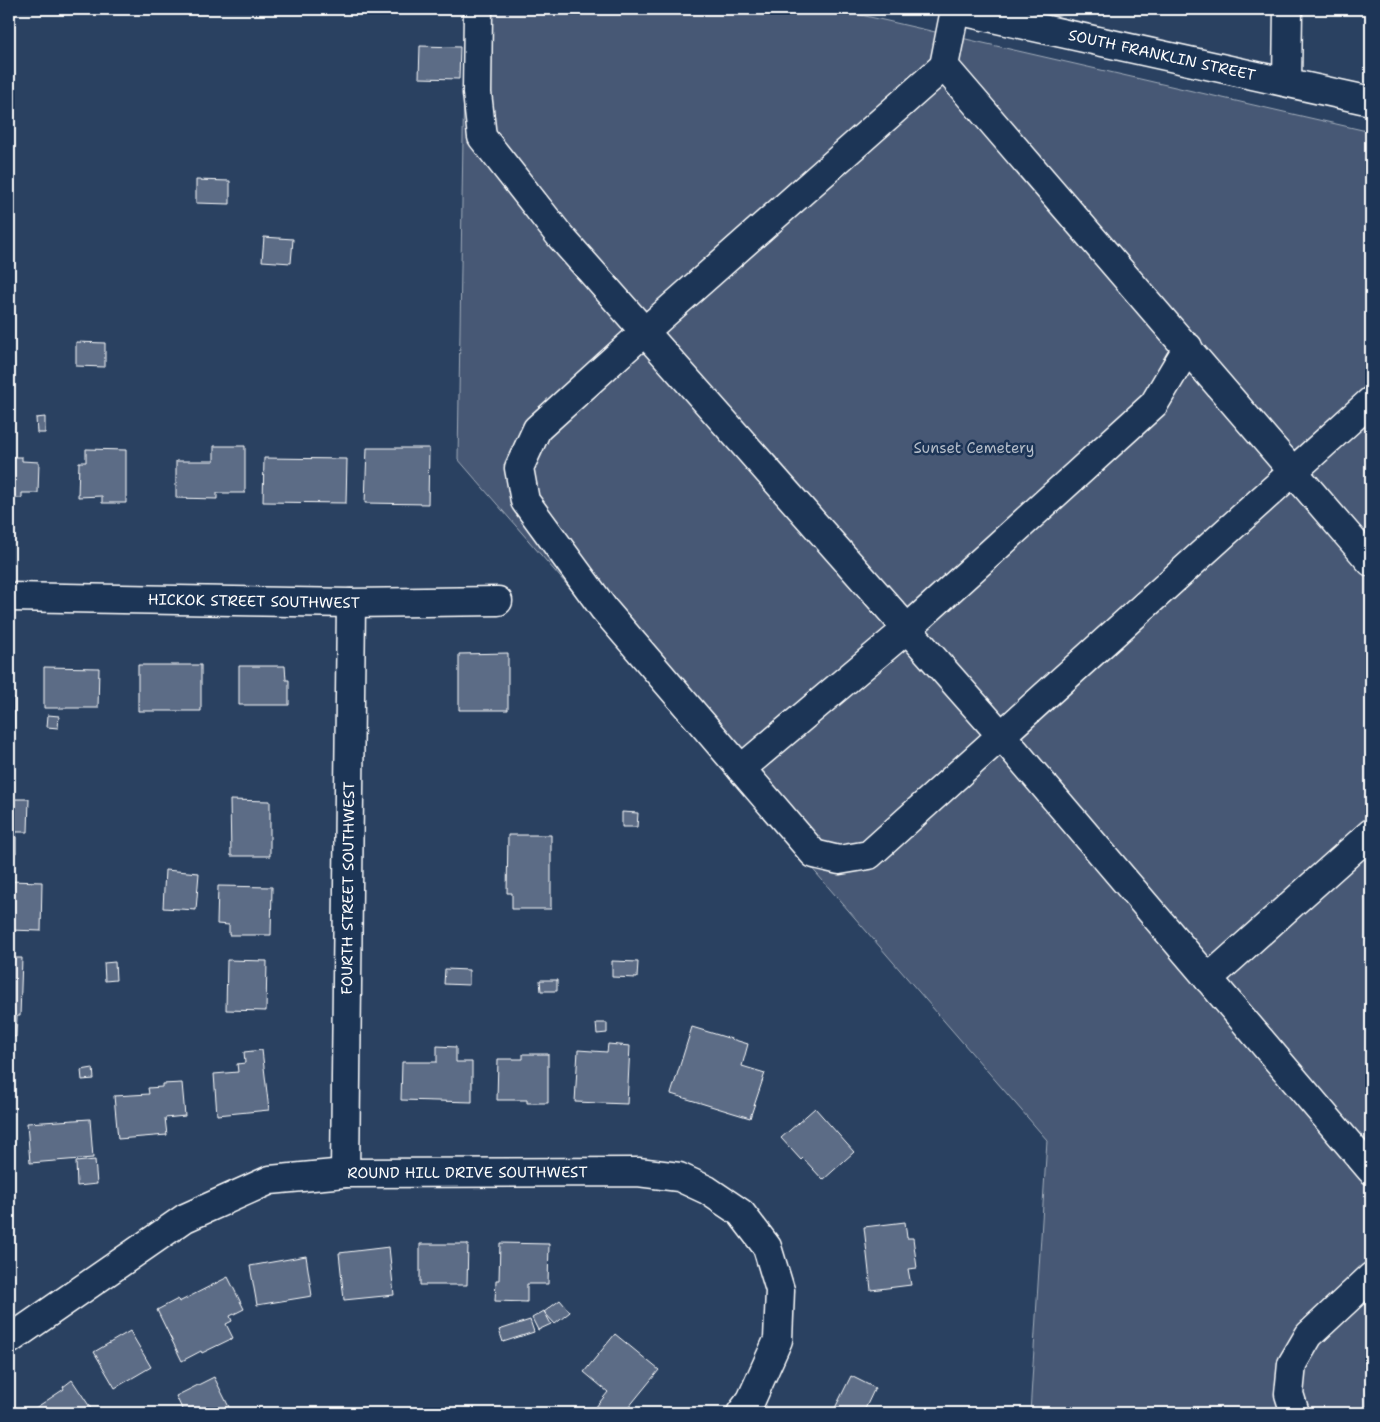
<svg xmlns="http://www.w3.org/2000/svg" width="1380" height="1422" font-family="'Shantell Sans',sans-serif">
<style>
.green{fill:#465975;stroke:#a2acba}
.building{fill:#5b6c86;stroke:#fff}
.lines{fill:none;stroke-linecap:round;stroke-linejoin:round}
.minor-casing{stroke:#fff;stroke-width:31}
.major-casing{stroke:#fff;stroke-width:31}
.minor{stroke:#1d3557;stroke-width:28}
.major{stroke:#1d3557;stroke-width:28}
.labels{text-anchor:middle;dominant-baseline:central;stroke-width:5;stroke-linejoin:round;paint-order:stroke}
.street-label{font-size:15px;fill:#fff;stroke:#1d3557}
.park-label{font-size:15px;fill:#b5bdc8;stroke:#1d3557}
</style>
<rect width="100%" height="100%" fill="#2a4161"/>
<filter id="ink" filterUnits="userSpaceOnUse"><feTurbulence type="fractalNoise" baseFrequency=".02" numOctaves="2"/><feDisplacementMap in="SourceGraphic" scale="10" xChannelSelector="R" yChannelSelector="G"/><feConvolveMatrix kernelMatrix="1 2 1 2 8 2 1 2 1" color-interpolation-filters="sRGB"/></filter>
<g filter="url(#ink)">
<!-- green -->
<path class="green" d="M465 9H835L1371 132V1413H1030L1047 1140 458 459Z"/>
<!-- building -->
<path class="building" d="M1352 9H1371V13Z
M420 46 460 47 459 79 419 78Z
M196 180 230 181V204L196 203Z
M264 237 293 239 291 263 262 261Z
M76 342 105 343V367L76 366Z
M45 417V433H37L36 418Z
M214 446H245V493H217V499L176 498V461H214Z
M367 448H429L428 504 365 503Z
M86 449 126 450V503H102V496L78 497 79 462H86Z
M9 457H22V461L39 462 38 493H22V498H9Z
M264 458 347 459 346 503 263 502Z
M508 653V710H459V654Z
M9 665H11V697H14V728H9Z
M138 665H201V711H138Z
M239 666H285L286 680H289V705H239Z
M44 667 99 668 98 708H44Z
M48 715 59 716 58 728 47 727Z
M9 799H29L28 832H16V853H9Z
M230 800 270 801V856H231Z
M622 812 638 813 637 827H622Z
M508 835H551V909H512V893H507Z
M165 870 199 873 196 910 163 908Z
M9 881 42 882 41 931 9 930Z
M218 886 272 887 271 935H229V925L217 924Z
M9 958H22L20 1016H17L16 1037 9 1036Z
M227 960 267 961 266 1011 226 1010Z
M612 961 638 962 637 978 612 977Z
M115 962 116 980 105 981 104 963Z
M445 969 469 970V985L444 984Z
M540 980H557V991H541Z
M596 1023H607V1033L597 1034Z
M692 1027 748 1044 742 1066 765 1073 750 1118 671 1094Z
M608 1044 630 1046 627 1104 575 1102 578 1050 607 1052Z
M437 1046 456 1047V1062H472V1102L401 1100 402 1062H437Z
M262 1050 269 1110 217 1115 214 1074 238 1072 237 1064 245 1063 244 1052Z
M523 1054H548V1103H527V1100H497L498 1059H523Z
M93 1068 94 1079 82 1080 81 1070Z
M182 1083 185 1116 165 1118 167 1135 118 1139 114 1096 149 1094 148 1088 162 1087V1084Z
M815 1108 854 1152 823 1180 803 1158 801 1160 781 1138Z
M90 1119 93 1158 30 1163 27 1123Z
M95 1160 97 1184 77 1186 76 1162Z
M905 1222 907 1238H913L917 1268 908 1269 911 1285 871 1290 864 1227Z
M500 1243 549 1244 548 1284H527V1302L495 1301 496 1280H499Z
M420 1244H468L467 1285H420Z
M389 1247 394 1295 344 1300 339 1253Z
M306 1256 312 1296 257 1305 250 1266Z
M228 1277 244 1309 230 1316 232 1321 226 1324 233 1338 202 1353 201 1351 182 1361 157 1310 178 1299 179 1302Z
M560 1300 570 1312 555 1324 544 1312Z
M544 1311 551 1324 538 1330 532 1318Z
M530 1320 534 1332 503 1342 499 1330Z
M130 1331 151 1367 115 1388 94 1352Z
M615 1334 659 1370 624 1413H602L595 1408 608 1392 584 1372Z
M851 1376 875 1388 865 1409 874 1413H840L834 1410Z
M214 1377 232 1413H184L176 1396Z
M72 1380 94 1413H28L64 1389 63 1387Z"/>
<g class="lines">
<defs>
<g id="minor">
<path d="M478 9 477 93 482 137 560 236 1001 735 1371 1170"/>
<path d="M955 10 944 66 1371 562"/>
<path d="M944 66 644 332 537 429 519 468 525 501 604 609 814 854 839 860 869 855 1371 401"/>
<path d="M1287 82 1288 9"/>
<path id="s1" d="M9 597 351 603 498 601"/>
<path d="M741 769 908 628 1154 404 1188 347"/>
<path d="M1208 979 1371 833"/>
<path id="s2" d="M345 1173 351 603"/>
<path id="s3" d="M9 1340 185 1218 270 1180 345 1173 638 1172 679 1177 707 1190 741 1213 767 1247 780 1290 778 1340 751 1400 741 1413"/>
<path d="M1295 1413 1289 1394 1292 1364 1309 1335 1371 1277"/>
</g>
<g id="major">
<path id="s4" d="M952 9 1371 101"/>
</g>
</defs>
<!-- minor casing -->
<use href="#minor" class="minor-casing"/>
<!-- major casing -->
<use href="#major" class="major-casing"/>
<!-- minor -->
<use href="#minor" class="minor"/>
<!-- major -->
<use href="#major" class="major"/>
</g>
</g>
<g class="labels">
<!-- street labels -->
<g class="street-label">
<text stroke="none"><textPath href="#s4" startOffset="215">SOUTH FRANKLIN STREET</textPath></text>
<text stroke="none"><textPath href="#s1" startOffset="245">HICKOK STREET SOUTHWEST</textPath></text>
<text stroke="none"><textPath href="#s2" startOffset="285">FOURTH STREET SOUTHWEST</textPath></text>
<text stroke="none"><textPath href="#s3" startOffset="505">ROUND HILL DRIVE SOUTHWEST</textPath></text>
</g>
<!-- park labels -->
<g class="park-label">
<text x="974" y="448">Sunset Cemetery</text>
</g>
</g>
<!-- margin -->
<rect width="1380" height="1422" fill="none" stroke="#1d3557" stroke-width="30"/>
<rect x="15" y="15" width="1350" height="1392" fill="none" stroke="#fff" stroke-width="2" filter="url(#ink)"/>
</svg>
